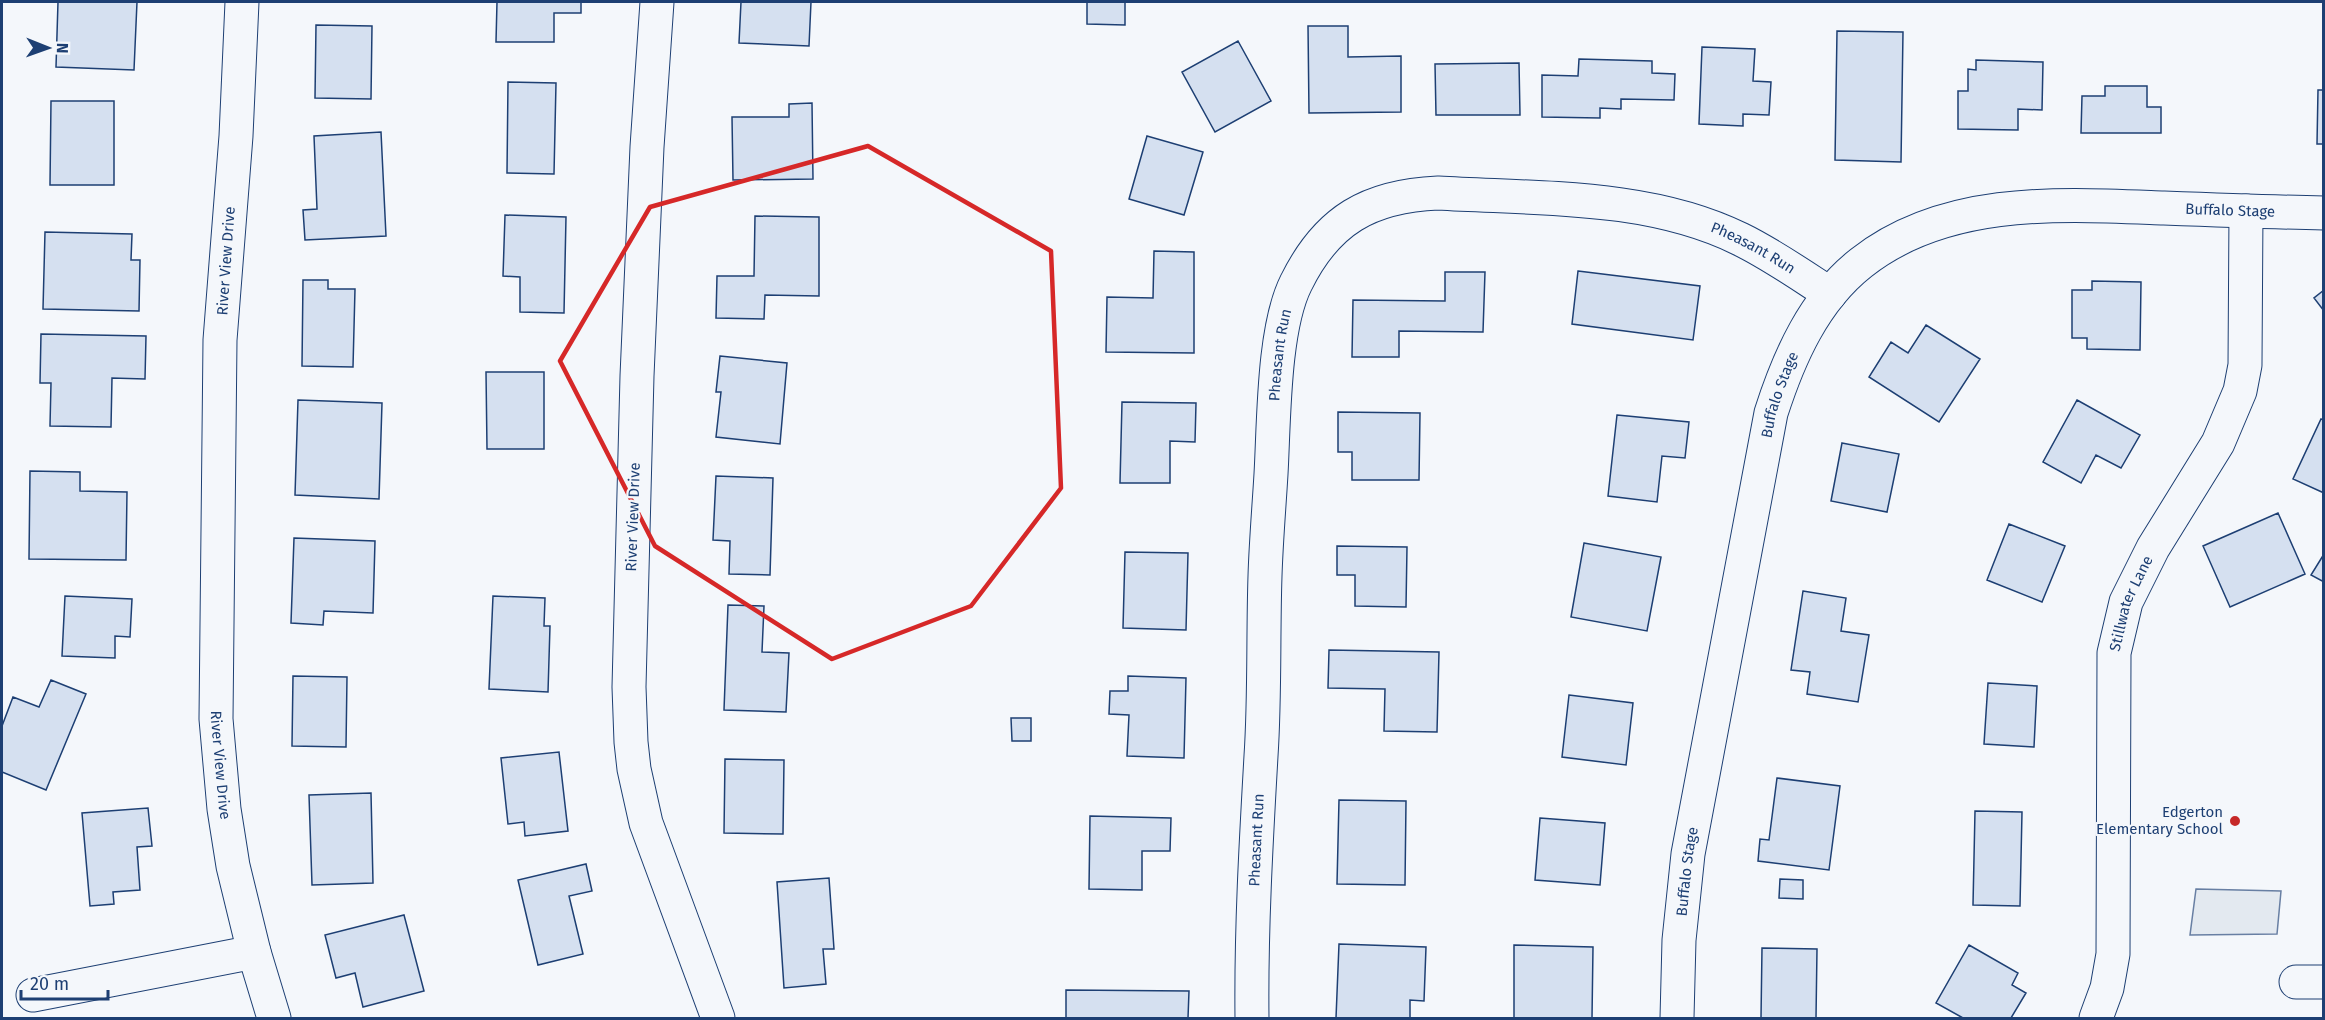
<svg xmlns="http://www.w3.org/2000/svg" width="2325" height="1020" font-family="'Fira Sans',sans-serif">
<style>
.green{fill:#e3e9f0;stroke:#687fa3;stroke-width:1.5}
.building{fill:#d5e0f0;stroke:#1d3f73;stroke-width:1.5}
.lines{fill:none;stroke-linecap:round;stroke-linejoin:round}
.minor-casing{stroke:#1d3f73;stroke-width:35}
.minor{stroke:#f4f7fb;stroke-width:33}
.marked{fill:none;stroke:#d62828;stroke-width:4.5;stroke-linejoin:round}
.poi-dot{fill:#c62828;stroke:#f4f7fb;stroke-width:2}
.labels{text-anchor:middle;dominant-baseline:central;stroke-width:4.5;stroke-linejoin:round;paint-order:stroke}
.street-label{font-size:15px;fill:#1d3f73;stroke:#f4f7fb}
.poi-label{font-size:15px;fill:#1d3f73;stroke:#f4f7fb;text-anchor:end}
</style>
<rect width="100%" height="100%" fill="#f4f7fb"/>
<!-- green -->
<path class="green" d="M2196 889 2281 891 2277 934 2190 935Z"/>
<!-- building -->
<path class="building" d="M58 2H137L134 70 56 67Z
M497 2H581V13H554V42H496Z
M741 2H811L809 46 739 43Z
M1087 2H1125V25L1087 24Z
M316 25 372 26 371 99 315 98Z
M1308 26H1348V57L1401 56V112L1309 113Z
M1837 31 1903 32 1901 162 1835 160Z
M1238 41 1271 101 1215 132 1182 72Z
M1702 47 1755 49 1753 81 1771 82 1769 115 1743 114V126L1699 124Z
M1579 59 1652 61V73L1675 74 1674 100 1621 99V109L1600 108V118L1542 117V75L1578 76Z
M1976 60 2043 62 2042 110 2018 109V130L1958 129V91H1968V69L1976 70Z
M1519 63 1520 115H1436L1435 64Z
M508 82 556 83 554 174 507 173Z
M2105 86H2147V107H2161V133H2081L2082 96H2105Z
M2318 90H2324V144H2317Z
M51 101H114V185H50Z
M812 103 813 179 733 180 732 117H789V104Z
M381 132 386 236 305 240 303 210 317 209 314 136Z
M1147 136 1203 152 1184 215 1129 199Z
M505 215 566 217 564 313 520 312V277L503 276Z
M755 216 819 217V296L765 295 764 319 716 318 717 276H754Z
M45 232 132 234 131 260H140L139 311 43 309Z
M1154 251 1194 252V353L1106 352 1107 297 1153 298Z
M1578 271 1700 286 1693 340 1572 324Z
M1445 272H1485L1483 332 1399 331V357H1352L1353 300 1445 301Z
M303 280H328V289H355L353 367 302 366Z
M2092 281 2141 282 2140 350 2087 349V338H2072V290H2092Z
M2324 290V311L2314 298Z
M1926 325 1980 359 1939 422 1869 377 1891 342 1908 353Z
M41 334 146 336 145 379 112 378 111 427 50 426 51 383H40Z
M720 356 787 363 780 444 716 437 721 392H716Z
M486 372H544V449H487Z
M298 400 382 403 379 499 295 495Z
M2077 400 2140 435 2121 468 2096 455 2081 483 2043 462Z
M1122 402 1196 403 1195 442 1170 441V483H1120Z
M1338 412 1420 413 1419 480H1352V452H1338Z
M1617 415 1689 422 1685 458 1662 456 1657 502 1608 496Z
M2321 419 2324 420V493L2293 479Z
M1842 443 1899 454 1887 512 1831 501Z
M30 471 80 472V491L127 492 126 560 29 559Z
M716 476 773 478 770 575 729 574 730 541 713 540Z
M2278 513 2305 574 2230 607 2203 546Z
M2009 524 2065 546 2042 602 1987 580Z
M294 538 375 541 373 613 324 611 323 625 291 623Z
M1584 543 1661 557 1647 631 1571 617Z
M1337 546 1407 547 1406 607 1355 606V575H1337Z
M1125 552 1188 553 1186 630 1123 628Z
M2324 554V582L2311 575Z
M1803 591 1846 598 1841 631 1869 635 1858 702 1807 694 1810 672 1791 670Z
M65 596 132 599 130 637 115 636V658L62 656Z
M493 596 545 598 544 626H550L548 692 489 689Z
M728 605 764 606 762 652 789 653 786 712 724 710Z
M1329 650 1439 652 1437 732 1384 731 1385 689 1328 688Z
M293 676 347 677 346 747 292 746Z
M1128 676 1186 678 1184 758 1127 756 1129 715 1109 714 1110 691H1128Z
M51 680 86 694 46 790 2 772V726L13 697 39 707Z
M1988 683 2037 686 2034 747 1984 744Z
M1569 695 1633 703 1626 765 1562 757Z
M1011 718H1031V741H1012Z
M559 752 568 831 525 836 524 822 508 824 501 758Z
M725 759 784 760 783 834 724 833Z
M1777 778 1840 786 1829 870 1758 861 1760 839 1769 840Z
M371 793 373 883 312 885 309 795Z
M1339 800 1406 801 1405 885 1337 884Z
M148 808 152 846 137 847 140 890 113 892 114 904 90 906 82 813Z
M1975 811 2022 812 2020 906 1973 905Z
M1090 816 1171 818 1170 851H1142V890L1089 889Z
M1540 818 1605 823 1600 885 1535 880Z
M586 864 592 891 569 896 583 954 538 965 518 880Z
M829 878 834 949H823L826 984 784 988 777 882Z
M1780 879 1803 880V899L1779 898Z
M404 915 424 991 363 1007 355 973 336 978 325 935Z
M1339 944 1426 947 1424 1001 1410 1000V1018H1336Z
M1514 945 1593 947 1592 1018H1514Z
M1969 945 2018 973 2012 985 2026 993 2011 1018H1963L1936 1003Z
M1762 948 1817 949 1816 1018H1761Z
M1066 990 1189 991 1188 1018H1066Z"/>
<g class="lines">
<defs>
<g id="minor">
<path id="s1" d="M242 2 236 136 220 340 216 719 224 809 233 866 254 952 274 1018"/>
<path d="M657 2 647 147 637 376 629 687 631 742 634 769 646 823 718 1018"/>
<path d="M2296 982H2324"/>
<path d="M33 995 254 952"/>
<path id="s2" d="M1252 1018C1251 931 1256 843 1261 756 1265 696 1263 636 1265 576 1266 542 1269 508 1271 474 1274 422 1273 329 1296 283 1327 220 1369 196 1438 193 1538 199 1649 194 1740 239 1771 254 1801 275 1830 294"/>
<path id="s3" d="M1677 1018 1679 940 1688 854 1771 413C1789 357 1814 300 1861 263 1946 196 2062 204 2164 208 2217 210 2270 212 2324 213"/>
<path id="s4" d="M2096 1018 2107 988 2113 954 2114 653 2126 602 2153 548 2218 443 2240 391 2245 365 2246 211"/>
</g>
</defs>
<!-- minor casing -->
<use href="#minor" class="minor-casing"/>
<!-- minor -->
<use href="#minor" class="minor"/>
</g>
<!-- marked area -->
<path class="marked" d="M868 146 1051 251 1061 488 971 606 832 659 655 546 560 361 650 207Z"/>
<!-- markers -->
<circle class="poi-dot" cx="2235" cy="821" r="6"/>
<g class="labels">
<!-- street labels -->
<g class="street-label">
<text stroke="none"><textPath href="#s3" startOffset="1172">Buffalo Stage</textPath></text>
<text stroke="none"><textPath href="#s2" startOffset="1240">Pheasant Run</textPath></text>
<text transform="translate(226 261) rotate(-86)">River View Drive</text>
<text stroke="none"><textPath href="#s2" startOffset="664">Pheasant Run</textPath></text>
<text stroke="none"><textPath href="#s3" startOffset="633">Buffalo Stage</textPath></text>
<text transform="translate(633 517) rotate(-88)">River View Drive</text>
<text stroke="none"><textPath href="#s4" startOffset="420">Stillwater Lane</textPath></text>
<text stroke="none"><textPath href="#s1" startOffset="764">River View Drive</textPath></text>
<text stroke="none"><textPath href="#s2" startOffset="178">Pheasant Run</textPath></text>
<text stroke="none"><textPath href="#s3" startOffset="147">Buffalo Stage</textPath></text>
</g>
<!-- poi labels -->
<g class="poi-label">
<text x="2223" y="812">Edgerton<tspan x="2223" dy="17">Elementary School</tspan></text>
</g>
</g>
<!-- border -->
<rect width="2325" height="1020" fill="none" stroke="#1d3f73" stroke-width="6"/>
<!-- north arrow -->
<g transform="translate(48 48) rotate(91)" stroke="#f4f7fb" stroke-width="4.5" paint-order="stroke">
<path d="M0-4.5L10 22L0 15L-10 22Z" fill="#1d3f73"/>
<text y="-9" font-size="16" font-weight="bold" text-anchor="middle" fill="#1d3f73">N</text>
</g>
<!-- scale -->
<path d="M21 990v9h87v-9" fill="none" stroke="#1d3f73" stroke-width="3"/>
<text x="30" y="990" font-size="18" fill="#1d3f73" stroke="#f4f7fb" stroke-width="4.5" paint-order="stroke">20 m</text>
</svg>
